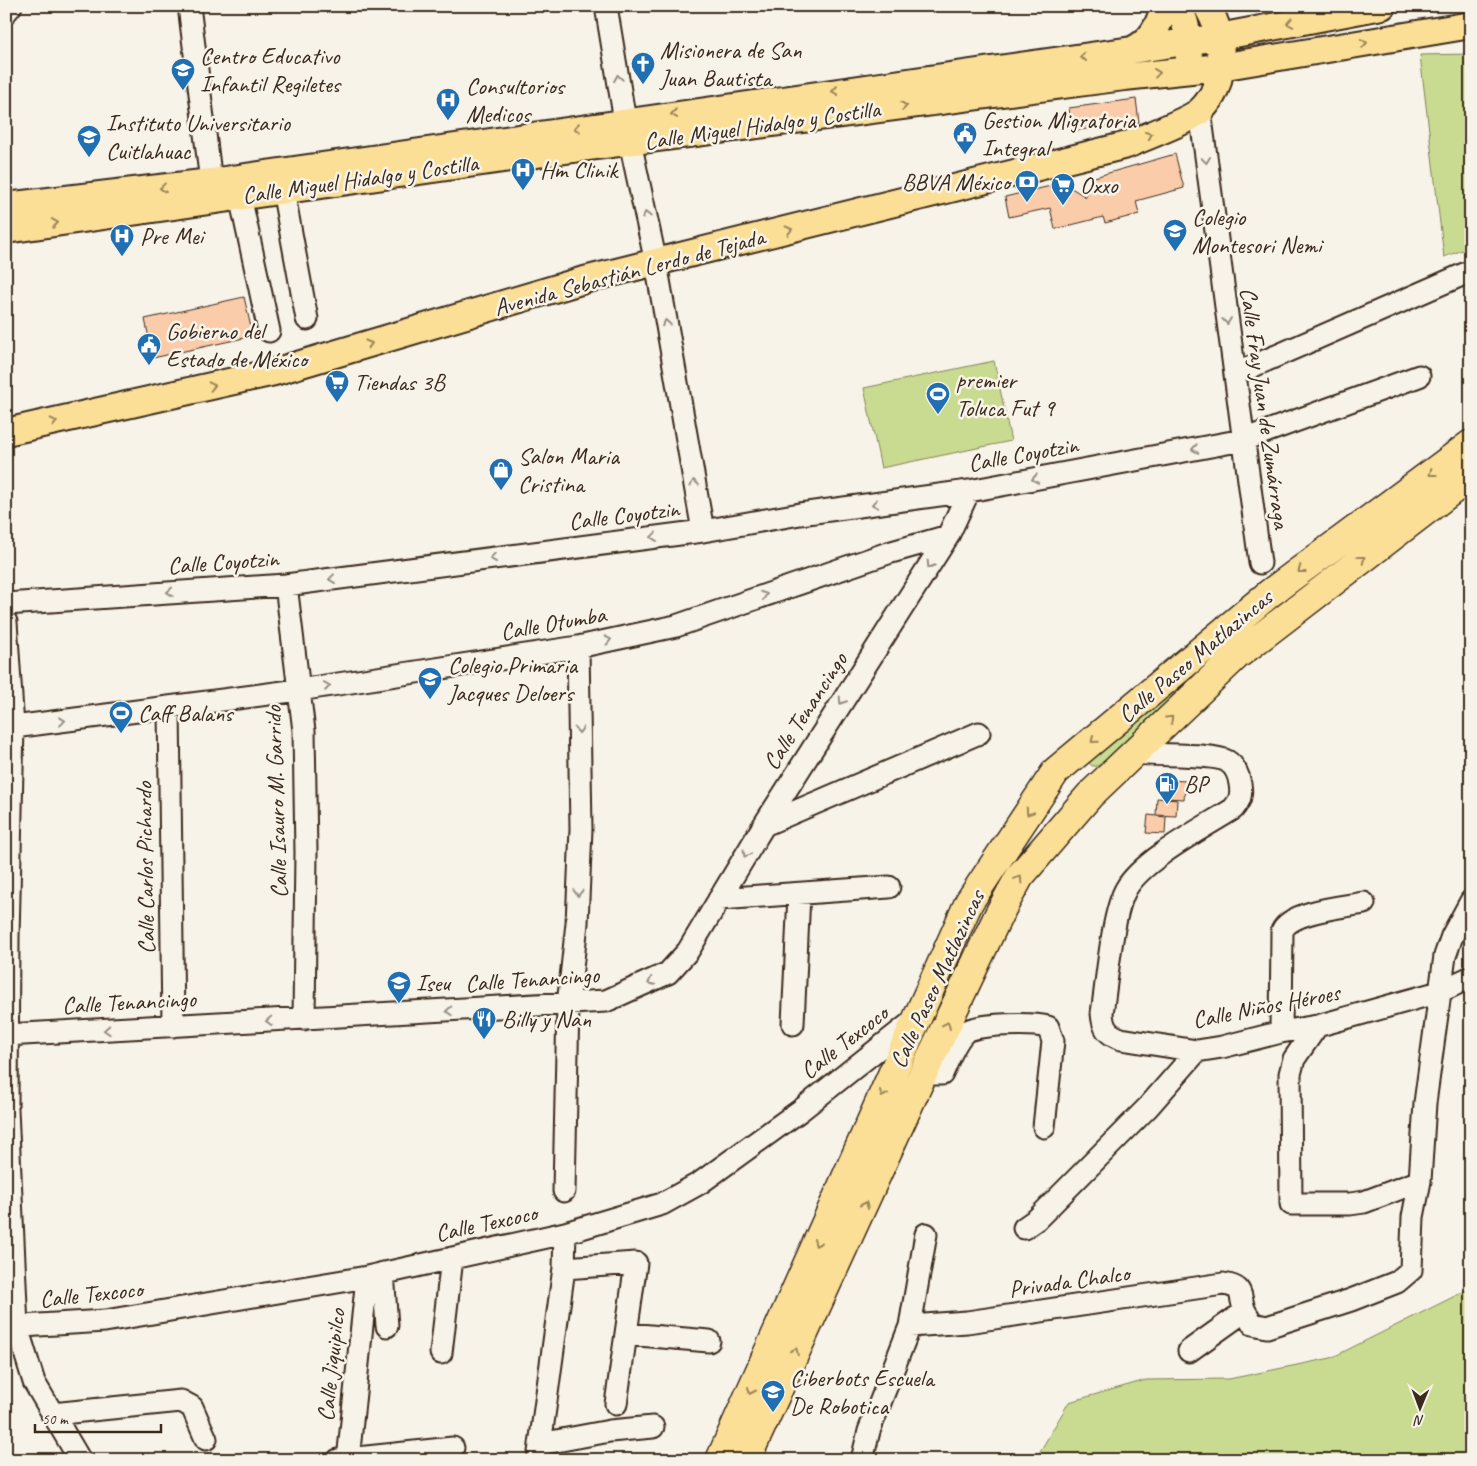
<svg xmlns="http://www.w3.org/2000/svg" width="1477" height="1466" font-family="Caveat,sans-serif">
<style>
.green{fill:#c9db90;stroke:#828257}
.building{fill:#fbccaa;stroke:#3b2a1e}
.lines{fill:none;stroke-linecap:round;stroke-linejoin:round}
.minor-casing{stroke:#3b2a1e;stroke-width:25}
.major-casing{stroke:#3b2a1e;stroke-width:30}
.highway-casing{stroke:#3b2a1e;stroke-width:31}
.minor{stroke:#f7f3e8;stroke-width:21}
.major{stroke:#fbdf96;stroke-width:26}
.highway{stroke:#fbdf96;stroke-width:28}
.oneway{stroke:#9b845a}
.oneway2{stroke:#998e83}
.labels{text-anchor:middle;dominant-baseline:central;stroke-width:5;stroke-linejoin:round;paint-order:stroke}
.poi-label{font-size:24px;fill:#3b2a1e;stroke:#f7f3e8;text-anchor:start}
.street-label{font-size:24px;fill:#3b2a1e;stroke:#f7f3e8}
</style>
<rect width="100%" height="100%" fill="#f7f3e8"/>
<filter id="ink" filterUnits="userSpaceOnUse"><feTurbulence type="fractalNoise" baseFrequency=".02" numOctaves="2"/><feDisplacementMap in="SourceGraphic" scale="10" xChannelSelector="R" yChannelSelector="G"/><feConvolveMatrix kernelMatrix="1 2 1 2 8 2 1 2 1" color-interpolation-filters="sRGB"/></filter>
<g filter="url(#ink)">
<!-- green -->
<path class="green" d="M1471 54V247L1444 257 1420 55Z
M994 361 1011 441 881 468 864 388Z
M1471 456V469L1107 760 1099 766H1092L1086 760 1237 633Z
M1471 1288V1460H1035L1069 1402 1146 1380 1229 1379 1331 1358Z"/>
<!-- building -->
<path class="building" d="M1136 99 1139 122 1072 131 1069 108Z
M1175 154 1184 188 1136 201 1139 214 1105 223 1103 217 1055 229 1050 208 1009 217 1005 197 1063 183 1086 197 1091 178Z
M244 297 253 336 153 358 145 319Z
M1167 780 1186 781 1184 799 1166 798Z
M1157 798 1177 800 1176 816 1156 815Z
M1148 815 1166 817 1165 834 1146 833Z"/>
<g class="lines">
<defs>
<path id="minor" d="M189 6 211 182
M606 6 623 109 656 263 703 531
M6 12 11 6
M1200 111 1260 563
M283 190 307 319
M240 196 269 331
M1235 374 1471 271
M286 585 304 731 306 852 304 1019
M6 604 286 585 703 531 800 514 969 491 1243 440 1419 376
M6 622 13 727 8 937 7 1109 17 1327 34 1382 80 1460
M169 708 173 1026
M6 728 299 690 578 647 676 626 888 553 948 536
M1135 753C1156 756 1213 753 1227 761 1235 766 1239 776 1240 784 1242 795 1240 801 1233 809 1205 827 1142 860 1126 889 1112 913 1107 982 1102 1013 1103 1028 1107 1034 1121 1039L1197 1051 1222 1047 1281 1032 1317 1026 1439 992 1471 977
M764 825 979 733
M719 899 889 887
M793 1024 799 894
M1317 1026 1294 1059 1290 1074 1291 1204H1350L1364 1202 1420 1181
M1281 1032 1282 931C1291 911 1343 907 1364 903
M6 1035 606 1001 668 973 688 951 764 825 948 536 969 491
M923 1074H942C948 1061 954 1043 964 1033 975 1023 1034 1023 1048 1027L1053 1041 1044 1127
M564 1191 568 1005 577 923 581 829 578 647
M1024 1228 1037 1219 1148 1107 1197 1051
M564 1268 636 1263 616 1404
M383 1273 387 1326
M910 1326 967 1322 1223 1284C1244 1287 1239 1293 1244 1309 1246 1314 1250 1319 1253 1324L1267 1327 1351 1300 1397 1282 1411 1270 1413 1217 1420 1181 1425 1103 1445 956 1452 936 1471 901
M6 1327 105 1321 367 1277 565 1233 662 1204 700 1183 801 1110 917 1018
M627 1334 709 1341
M1189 1351 1245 1311
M441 1353 452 1258
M52 1414 181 1401 192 1407 206 1439
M540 1444 610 1431 653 1427
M338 1460 453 1448
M348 1460 367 1277
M538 1460 564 1268 565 1233
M862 1460 869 1431 910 1326 926 1234"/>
<path id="major" d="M1177 6C1188 21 1188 41 1189 58
M1132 50C1152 41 1159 26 1164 6
M6 206 211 182 1132 50 1219 37 1382 6
M6 230 551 152 1124 77 1220 67 1471 25
M6 432 274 372 584 280 1127 145C1142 138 1191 120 1201 110 1228 84 1225 36 1207 6"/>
<path id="highway" d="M720 1460 969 902 1056 771 1270 593 1471 444
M746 1460 923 1074 999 914 1020 876 1090 795 1236 656 1471 476"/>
</defs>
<!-- minor casing -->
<use href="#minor" class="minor-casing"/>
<!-- major casing -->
<use href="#major" class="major-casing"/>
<!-- highway casing -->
<use href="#highway" class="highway-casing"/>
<!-- minor -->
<use href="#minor" class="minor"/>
<!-- major -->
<use href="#major" class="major"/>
<!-- highway -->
<use href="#highway" class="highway"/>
</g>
<!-- one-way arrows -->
<defs><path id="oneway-chevron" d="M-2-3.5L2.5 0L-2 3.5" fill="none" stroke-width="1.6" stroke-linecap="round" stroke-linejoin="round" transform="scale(1.25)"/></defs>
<g class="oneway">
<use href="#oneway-chevron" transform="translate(1290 23) rotate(169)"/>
<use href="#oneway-chevron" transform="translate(1364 43) rotate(-9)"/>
<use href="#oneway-chevron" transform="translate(1083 57) rotate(172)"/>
<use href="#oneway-chevron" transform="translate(1157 73) rotate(-7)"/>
<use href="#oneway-chevron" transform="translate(835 91) rotate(172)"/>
<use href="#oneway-chevron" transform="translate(904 106) rotate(-8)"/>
<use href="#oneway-chevron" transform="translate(674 114) rotate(172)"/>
<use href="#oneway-chevron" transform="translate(577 128) rotate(172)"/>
<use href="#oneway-chevron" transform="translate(1149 135) rotate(-24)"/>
<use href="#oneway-chevron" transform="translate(163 188) rotate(173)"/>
<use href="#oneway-chevron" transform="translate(55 223) rotate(-8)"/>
<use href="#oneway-chevron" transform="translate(789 230) rotate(-14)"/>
<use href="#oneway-chevron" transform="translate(369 344) rotate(-17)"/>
<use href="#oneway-chevron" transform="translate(212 386) rotate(-13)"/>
<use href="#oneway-chevron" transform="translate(54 422) rotate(-13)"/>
<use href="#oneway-chevron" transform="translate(1432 473) rotate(143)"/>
<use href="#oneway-chevron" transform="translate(1362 559) rotate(-38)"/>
<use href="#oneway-chevron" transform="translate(1301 570) rotate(143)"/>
<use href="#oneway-chevron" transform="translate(1170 719) rotate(-44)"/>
<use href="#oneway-chevron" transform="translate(1094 740) rotate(140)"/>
<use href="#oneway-chevron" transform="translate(1029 812) rotate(124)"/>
<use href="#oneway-chevron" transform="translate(1019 879) rotate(-58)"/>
<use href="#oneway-chevron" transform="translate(947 1025) rotate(-65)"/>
<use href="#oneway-chevron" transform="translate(883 1094) rotate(114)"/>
<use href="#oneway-chevron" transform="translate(865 1205) rotate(-66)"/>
<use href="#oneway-chevron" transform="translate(817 1243) rotate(114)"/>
<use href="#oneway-chevron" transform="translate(795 1351) rotate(-64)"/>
<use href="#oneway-chevron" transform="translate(751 1391) rotate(114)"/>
</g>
<g class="oneway2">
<use href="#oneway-chevron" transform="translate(618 78) rotate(-99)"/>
<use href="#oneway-chevron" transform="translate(1206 160) rotate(83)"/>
<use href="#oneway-chevron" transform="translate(646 215) rotate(-102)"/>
<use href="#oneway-chevron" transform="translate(1227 321) rotate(83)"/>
<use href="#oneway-chevron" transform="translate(666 323) rotate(-99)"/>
<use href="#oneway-chevron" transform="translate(1195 449) rotate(170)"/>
<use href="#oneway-chevron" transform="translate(1035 479) rotate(170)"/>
<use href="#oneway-chevron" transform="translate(694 483) rotate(-100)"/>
<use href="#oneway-chevron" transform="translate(875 504) rotate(172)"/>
<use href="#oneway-chevron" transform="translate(654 537) rotate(173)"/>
<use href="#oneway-chevron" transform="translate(493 558) rotate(173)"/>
<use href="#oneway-chevron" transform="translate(930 565) rotate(123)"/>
<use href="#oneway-chevron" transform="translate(332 579) rotate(173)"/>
<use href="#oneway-chevron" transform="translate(170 592) rotate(176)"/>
<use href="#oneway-chevron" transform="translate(764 595) rotate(-19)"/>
<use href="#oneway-chevron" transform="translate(608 640) rotate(-12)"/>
<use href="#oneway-chevron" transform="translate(327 686) rotate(-9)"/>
<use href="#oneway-chevron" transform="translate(842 701) rotate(123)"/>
<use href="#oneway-chevron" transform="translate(62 721) rotate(-7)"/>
<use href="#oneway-chevron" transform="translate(579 730) rotate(89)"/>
<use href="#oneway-chevron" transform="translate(746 854) rotate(121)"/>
<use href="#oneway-chevron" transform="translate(578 893) rotate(92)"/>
<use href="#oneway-chevron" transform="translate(651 982) rotate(153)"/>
<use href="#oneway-chevron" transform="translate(449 1011) rotate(177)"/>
<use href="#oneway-chevron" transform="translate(269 1021) rotate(177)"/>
<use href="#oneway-chevron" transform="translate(107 1030) rotate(177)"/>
</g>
</g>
<!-- icons -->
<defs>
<symbol id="church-pin" viewBox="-11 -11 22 30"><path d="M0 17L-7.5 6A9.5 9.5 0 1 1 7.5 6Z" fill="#1f6fb2" stroke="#f7f3e8"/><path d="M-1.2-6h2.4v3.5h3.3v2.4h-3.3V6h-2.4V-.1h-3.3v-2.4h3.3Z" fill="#fff"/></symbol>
<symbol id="school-pin" viewBox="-11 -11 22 30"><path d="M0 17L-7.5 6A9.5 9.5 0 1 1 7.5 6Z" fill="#1f6fb2" stroke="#f7f3e8"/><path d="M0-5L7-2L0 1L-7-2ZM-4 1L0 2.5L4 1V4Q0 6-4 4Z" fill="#fff"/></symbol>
<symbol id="hospital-pin" viewBox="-11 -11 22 30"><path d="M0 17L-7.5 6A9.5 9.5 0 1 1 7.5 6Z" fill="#1f6fb2" stroke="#f7f3e8"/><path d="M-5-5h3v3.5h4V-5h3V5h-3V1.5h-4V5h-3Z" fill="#fff"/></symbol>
<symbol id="civic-pin" viewBox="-11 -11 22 30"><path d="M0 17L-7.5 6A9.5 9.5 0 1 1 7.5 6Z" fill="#1f6fb2" stroke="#f7f3e8"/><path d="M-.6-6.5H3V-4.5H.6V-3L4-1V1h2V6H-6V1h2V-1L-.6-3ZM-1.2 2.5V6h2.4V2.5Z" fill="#fff"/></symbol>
<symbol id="university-pin" viewBox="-11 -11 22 30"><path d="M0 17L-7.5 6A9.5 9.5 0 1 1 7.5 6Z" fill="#1f6fb2" stroke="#f7f3e8"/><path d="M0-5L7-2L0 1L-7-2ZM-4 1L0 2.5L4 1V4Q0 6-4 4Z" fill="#fff"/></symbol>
<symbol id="bank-pin" viewBox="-11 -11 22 30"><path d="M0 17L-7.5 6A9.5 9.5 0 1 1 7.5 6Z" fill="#1f6fb2" stroke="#f7f3e8"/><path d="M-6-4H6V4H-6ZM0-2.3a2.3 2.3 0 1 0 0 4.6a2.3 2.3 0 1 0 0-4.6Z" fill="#fff"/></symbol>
<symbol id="supermarket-pin" viewBox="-11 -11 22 30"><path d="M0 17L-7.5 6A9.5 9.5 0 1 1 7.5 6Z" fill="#1f6fb2" stroke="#f7f3e8"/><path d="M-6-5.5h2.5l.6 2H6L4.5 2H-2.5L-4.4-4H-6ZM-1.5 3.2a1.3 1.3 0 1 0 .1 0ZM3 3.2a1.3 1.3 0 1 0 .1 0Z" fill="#fff"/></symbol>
<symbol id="stadium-pin" viewBox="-11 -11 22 30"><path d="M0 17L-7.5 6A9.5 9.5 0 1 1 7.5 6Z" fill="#1f6fb2" stroke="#f7f3e8"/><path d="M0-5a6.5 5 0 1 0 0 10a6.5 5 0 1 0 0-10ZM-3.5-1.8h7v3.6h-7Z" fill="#fff"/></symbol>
<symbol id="shop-pin" viewBox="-11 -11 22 30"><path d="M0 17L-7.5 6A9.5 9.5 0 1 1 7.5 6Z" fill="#1f6fb2" stroke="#f7f3e8"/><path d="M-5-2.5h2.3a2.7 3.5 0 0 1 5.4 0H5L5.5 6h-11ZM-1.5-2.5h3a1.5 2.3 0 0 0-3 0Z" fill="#fff"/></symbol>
<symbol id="fuel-pin" viewBox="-11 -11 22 30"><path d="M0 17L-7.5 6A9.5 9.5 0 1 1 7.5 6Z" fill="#1f6fb2" stroke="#f7f3e8"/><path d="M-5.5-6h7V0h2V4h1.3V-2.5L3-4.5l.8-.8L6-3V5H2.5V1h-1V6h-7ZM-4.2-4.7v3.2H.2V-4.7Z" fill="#fff"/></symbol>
<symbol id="restaurant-pin" viewBox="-11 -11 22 30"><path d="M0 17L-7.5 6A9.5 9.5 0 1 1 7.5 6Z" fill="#1f6fb2" stroke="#f7f3e8"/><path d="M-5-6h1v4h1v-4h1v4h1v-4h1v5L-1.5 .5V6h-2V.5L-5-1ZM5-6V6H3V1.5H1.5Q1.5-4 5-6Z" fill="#fff"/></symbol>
</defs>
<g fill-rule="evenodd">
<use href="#church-pin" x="629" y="50" width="28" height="38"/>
<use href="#school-pin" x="169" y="56" width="28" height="38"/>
<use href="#hospital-pin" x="434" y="86" width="28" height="38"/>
<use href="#civic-pin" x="951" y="120" width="28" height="38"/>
<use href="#university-pin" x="75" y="123" width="28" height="38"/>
<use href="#hospital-pin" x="509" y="156" width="28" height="38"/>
<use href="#bank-pin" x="1013" y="168" width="28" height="38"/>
<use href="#supermarket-pin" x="1049" y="171" width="28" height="38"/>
<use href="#school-pin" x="1161" y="217" width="28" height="38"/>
<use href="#hospital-pin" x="108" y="222" width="28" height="38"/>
<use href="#civic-pin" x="135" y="331" width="28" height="38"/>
<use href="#supermarket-pin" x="323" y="368" width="28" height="38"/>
<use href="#stadium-pin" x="924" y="380" width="28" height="38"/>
<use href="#shop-pin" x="487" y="456" width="28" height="38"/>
<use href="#school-pin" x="416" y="665" width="28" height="38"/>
<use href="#stadium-pin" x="107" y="699" width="28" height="38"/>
<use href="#fuel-pin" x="1153" y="770" width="28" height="38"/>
<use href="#university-pin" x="385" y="969" width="28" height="38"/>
<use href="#restaurant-pin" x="470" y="1005" width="28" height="38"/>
<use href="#school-pin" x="759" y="1378" width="28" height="38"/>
</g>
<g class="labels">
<!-- poi labels -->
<g class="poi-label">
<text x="660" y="50">Misionera de San<tspan x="660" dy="28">Juan Bautista</tspan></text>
<text x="200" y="56">Centro Educativo<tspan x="200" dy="28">Infantil Regiletes</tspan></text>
<text x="466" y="86">Consultorios<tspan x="466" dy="28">Medicos</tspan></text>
<text x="982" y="120">Gestion Migratoria<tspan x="982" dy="28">Integral</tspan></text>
<text x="106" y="123">Instituto Universitario<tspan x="106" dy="28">Cuitlahuac</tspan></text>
<text x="540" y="170">Hm Clinik</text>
<text x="1010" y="182" text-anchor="end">BBVA México</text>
<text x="1080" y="185">Oxxo</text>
<text x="1192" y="217">Colegio<tspan x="1192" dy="28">Montesori Nemi</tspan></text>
<text x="140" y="236">Pre Mei</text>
<text x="166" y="331">Gobierno del<tspan x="166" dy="28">Estado de México</tspan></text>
<text x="956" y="380">premier<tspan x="956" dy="28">Toluca Fut 9</tspan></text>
<text x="354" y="382">Tiendas 3B</text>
<text x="518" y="456">Salon Maria<tspan x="518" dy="28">Cristina</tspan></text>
<text x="448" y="665">Colegio Primaria<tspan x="448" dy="28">Jacques Deloers</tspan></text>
<text x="138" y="713">Caff Balans</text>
<text x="1184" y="784">BP</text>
<text x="416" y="983">Iseu</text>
<text x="502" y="1019">Billy y Nan</text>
<text x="790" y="1378">Ciberbots Escuela<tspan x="790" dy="28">De Robotica</tspan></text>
</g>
<!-- street labels -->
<g class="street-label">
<text transform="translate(762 125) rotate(-8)">Calle Miguel Hidalgo y Costilla</text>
<text transform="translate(360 179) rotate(-8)">Calle Miguel Hidalgo y Costilla</text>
<text transform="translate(629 272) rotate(-15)">Avenida Sebastián Lerdo de Tejada</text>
<text transform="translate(1265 408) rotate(82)">Calle Fray Juan de Zumárraga</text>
<text transform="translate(1023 454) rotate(-10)">Calle Coyotzin</text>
<text transform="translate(624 515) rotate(-7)">Calle Coyotzin</text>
<text transform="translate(223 562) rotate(-4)">Calle Coyotzin</text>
<text transform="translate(553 623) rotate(-10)">Calle Otumba</text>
<text transform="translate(1195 656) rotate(-40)">Calle Paseo Matlazincas</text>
<text transform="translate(805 711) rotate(-57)">Calle Tenancingo</text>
<text transform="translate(276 802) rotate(-92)">Calle Isauro M. Garrido</text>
<text transform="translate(145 868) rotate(-91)">Calle Carlos Pichardo</text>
<text transform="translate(532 979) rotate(-4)">Calle Tenancingo</text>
<text transform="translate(937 979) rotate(-65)">Calle Paseo Matlazincas</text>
<text transform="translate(129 1002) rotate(-3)">Calle Tenancingo</text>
<text transform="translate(1266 1006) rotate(-11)">Calle Niños Héroes</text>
<text transform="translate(844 1042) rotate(-38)">Calle Texcoco</text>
<text transform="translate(486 1223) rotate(-12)">Calle Texcoco</text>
<text transform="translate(1069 1281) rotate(-8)">Privada Chalco</text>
<text transform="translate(91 1294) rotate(-6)">Calle Texcoco</text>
<text transform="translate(331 1365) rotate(-84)">Calle Jiquipilco</text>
</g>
</g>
<!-- margin -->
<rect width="1477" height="1466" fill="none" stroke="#f7f3e8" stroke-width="25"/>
<rect x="12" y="12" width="1452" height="1441" fill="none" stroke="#3b2a1e" stroke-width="2" filter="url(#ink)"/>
<!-- north arrow -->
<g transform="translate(1420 1408) rotate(181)" stroke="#f7f3e8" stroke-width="4" paint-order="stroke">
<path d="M0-4L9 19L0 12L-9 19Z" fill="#3b2a1e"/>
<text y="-8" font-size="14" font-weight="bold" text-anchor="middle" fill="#3b2a1e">N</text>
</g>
<!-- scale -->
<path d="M35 1424v8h126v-8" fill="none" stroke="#3b2a1e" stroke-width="2.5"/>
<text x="42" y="1424" font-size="15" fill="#3b2a1e" stroke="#f7f3e8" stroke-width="4" paint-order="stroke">50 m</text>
</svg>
